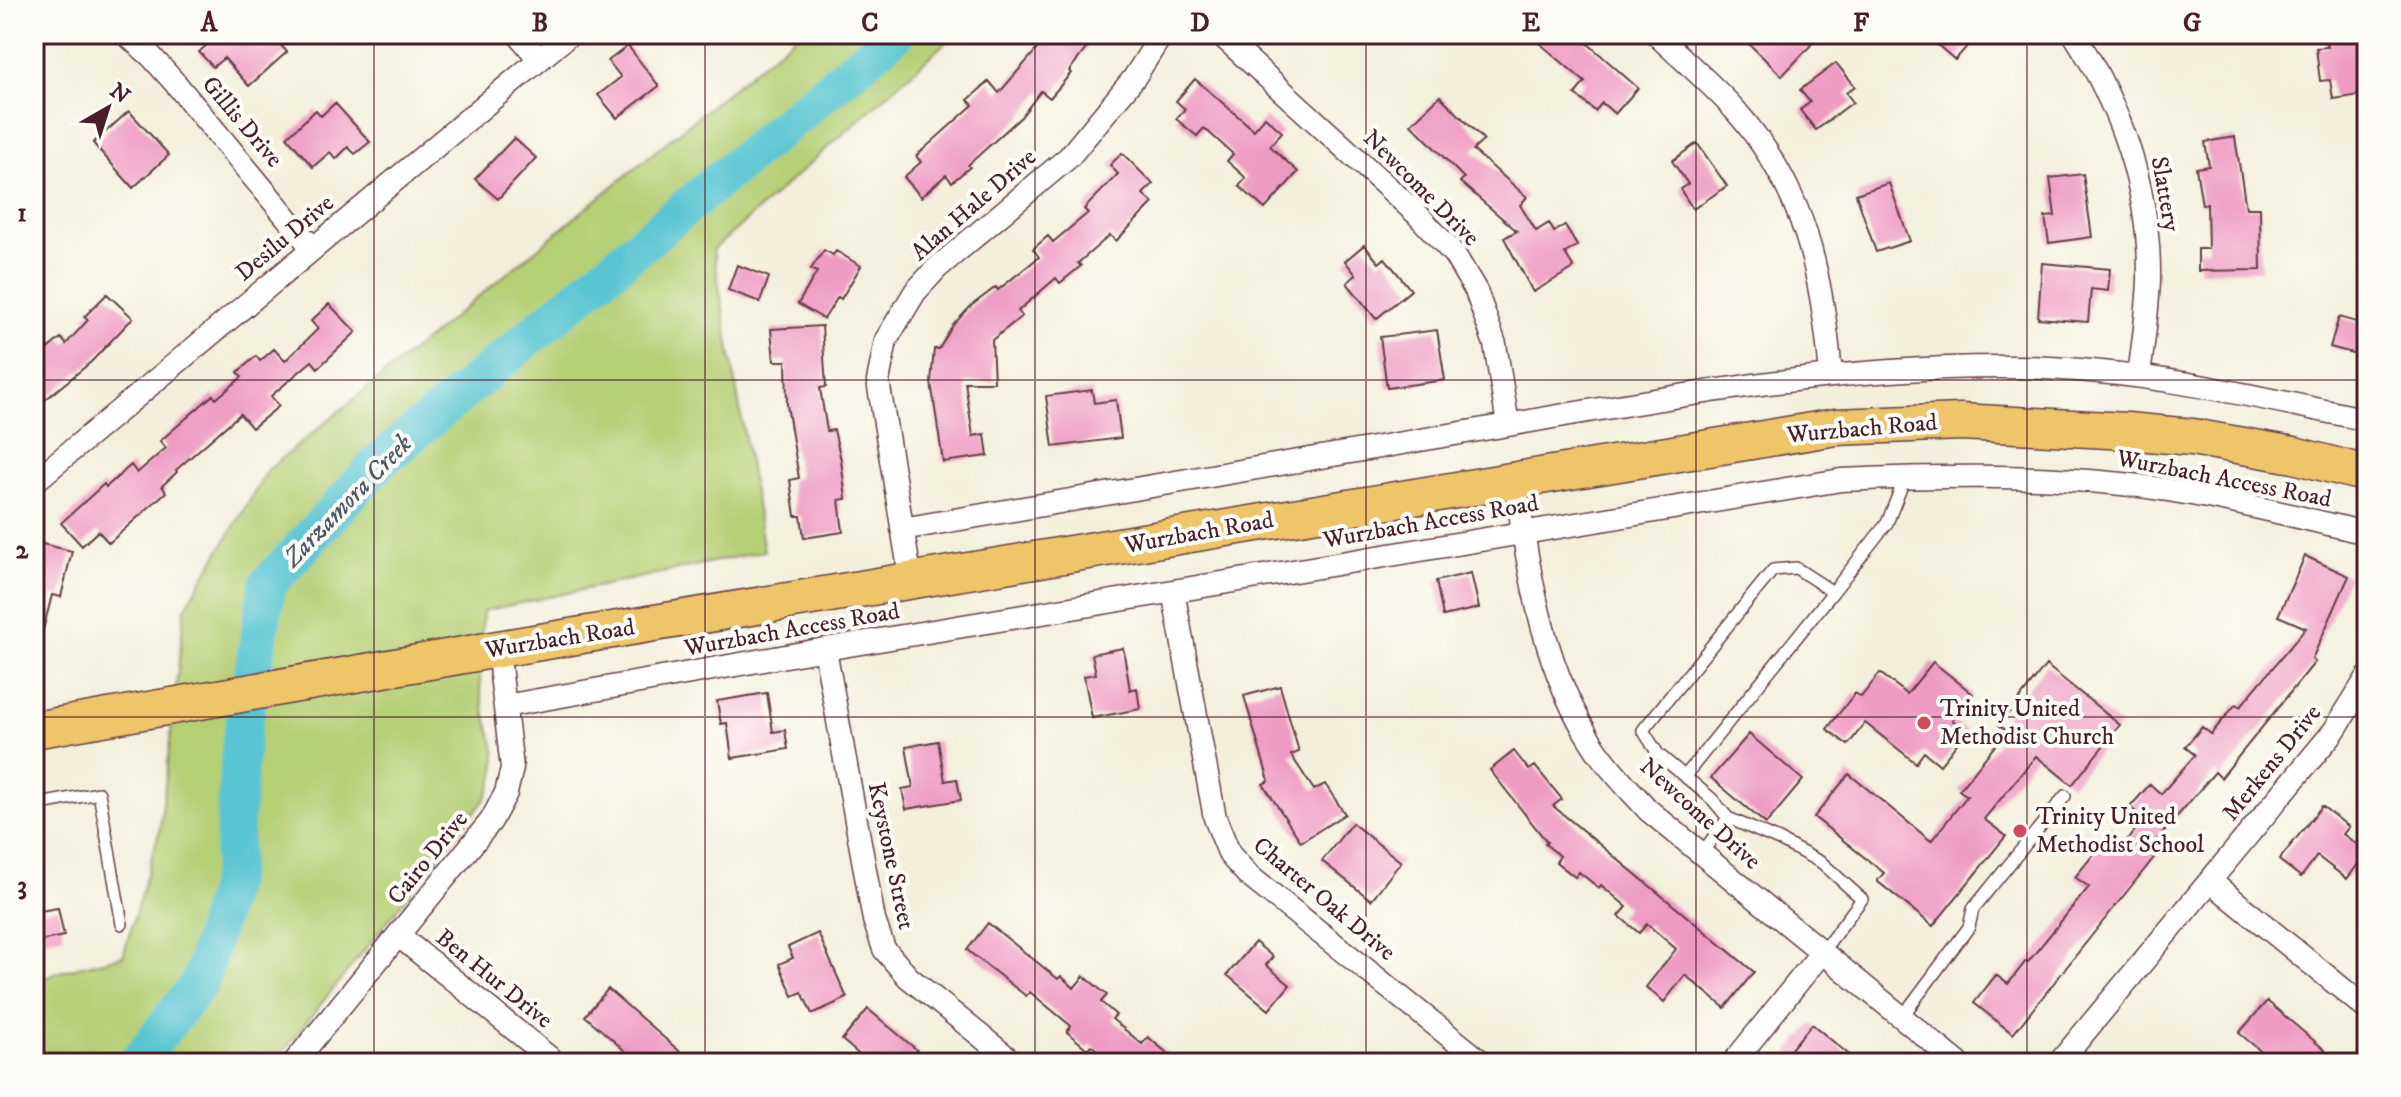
<svg xmlns="http://www.w3.org/2000/svg" width="2401" height="1097" font-family="'IM FELL DW Pica',serif">
<style>
.green{fill:#b5cf74;stroke:#807750;stroke-width:2}
.lines{fill:none;stroke-linecap:round;stroke-linejoin:round}
.river{stroke:#59c5d2;stroke-width:38}
.building{fill:#ee9bc2}
.service-casing{stroke:#633e46;stroke-width:14}
.minor-casing{stroke:#633e46;stroke-width:25}
.primary-casing{stroke:#633e46;stroke-width:39}
.service{stroke:#fff;stroke-width:11}
.minor{stroke:#fff;stroke-width:22}
.primary{stroke:#eec569;stroke-width:36}
.grid{fill:none;stroke:#4a1f2b;stroke-width:2;stroke-opacity:0.55}
.poi-dot{fill:#d1495b;stroke:#fdfcf7;stroke-width:3}
.labels{text-anchor:middle;dominant-baseline:central;stroke-width:8;stroke-linejoin:round;paint-order:stroke}
.street-label{font-size:24px;fill:#4a1f2b;stroke:#fdfcf7}
.poi-label{font-size:24px;fill:#4a1f2b;stroke:#fdfcf7;text-anchor:start}
.water-label{font-size:26px;font-style:italic;fill:#4f5965;stroke:#fdfcf7}
.neatline{fill:none;stroke:#4a1f2b;stroke-width:3}
.grid-label{font-size:26px;text-anchor:middle;font-weight:bold;fill:#4a1f2b}
</style>
<rect width="100%" height="100%" fill="#fdfcf7"/>
<filter id="ink" filterUnits="userSpaceOnUse"><feTurbulence type="fractalNoise" baseFrequency=".0125" numOctaves="2"/><feDisplacementMap in="SourceGraphic" scale="16" xChannelSelector="R" yChannelSelector="G"/><feConvolveMatrix kernelMatrix="1 2 1 2 8 2 1 2 1" color-interpolation-filters="sRGB"/></filter>
<filter id="wash" filterUnits="userSpaceOnUse"><feTurbulence type="fractalNoise" baseFrequency=".006" numOctaves="4" result="noise"/><feDisplacementMap in="SourceGraphic" scale="32" xChannelSelector="R" yChannelSelector="G"/><feGaussianBlur stdDeviation="1.8" result="paint"/><feColorMatrix in="noise" values="0 0 0 0 0 0 0 0 0 0 0 0 0 0 0 0 0 1.4 0 .05"/><feComposite in="paint" operator="in"/></filter>
<g filter="url(#wash)">
<rect width="100%" height="100%" fill="#f3efdc"/>
<!-- green -->
<path class="green" d="M798 34H955L713 250 764 551 483 611C482 637 478 666 481 692 486 737 509 751 486 798L274 1063H34V983L59 972 123 956 160 829 185 608 268 470Z"/>
<g class="lines">
<!-- river -->
<path class="river" d="M137 1063 200 982 232 870 241 739 268 584 380 461 895 34"/>
</g>
<g id="blocks">
<!-- building -->
<path class="building" d="M219 34H271L287 52 249 86 224 58 213 67 199 52Z
M1050 34H1083L1092 41 1069 71 1071 73 1050 98 1041 91 1021 117 968 165 970 167 952 182 946 175 921 197 904 177 921 162 916 156 973 105 968 100 989 81 999 93Z
M1529 34H1593L1586 42 1638 88 1615 114 1602 103 1595 111 1575 94 1585 82Z
M1739 34H1800L1811 45 1782 76Z
M1925 34H1978L1955 60Z
M2320 34H2367V94L2333 99 2330 80 2320 81 2316 48 2328 47Z
M628 46 659 86 617 118 598 95 621 77 608 61Z
M1836 63 1855 86 1846 93 1853 102 1816 130 1800 110 1810 102 1800 90Z
M1195 79 1254 130 1265 117 1282 132 1270 146 1298 172 1265 209 1239 186 1246 178 1227 161 1233 154 1204 128 1197 136 1176 119 1185 109 1176 101Z
M1440 96 1484 140 1473 150 1527 197 1520 205 1536 231 1549 223 1554 232 1565 225 1577 246 1565 253 1574 268 1533 292 1504 238 1517 231 1460 182 1464 178 1411 124Z
M335 103 370 142 355 154 348 147 336 159 330 152 313 167 287 137 316 110 321 116Z
M129 111 169 155 133 188 93 143Z
M2235 137 2246 208H2260L2261 270 2198 271V249H2208L2207 204 2202 205 2196 168 2209 166 2205 142Z
M514 138 536 158 498 199 475 179Z
M1697 143 1727 186 1693 209 1680 189 1688 184 1672 161Z
M1122 153 1153 184 1143 194 1153 203 1116 241 1110 235 1078 263 1081 266 1060 283 1056 278 1018 311 1022 316 992 340 994 382H965L973 436 985 434 988 456 943 462 931 382 934 349H939L953 325 972 305 996 287 998 290 1039 257 1033 249 1048 236 1053 242 1088 213 1084 209 1118 174 1110 165Z
M2083 174 2092 237 2049 243 2045 217 2055 216 2050 178Z
M1889 183 1910 241 1876 252 1856 194Z
M1364 245 1379 263 1385 258 1411 290 1376 319 1347 283 1356 275 1345 261Z
M824 250 833 255 836 251 861 266 841 299 838 297 824 319 798 304 817 272 811 269Z
M2042 263 2110 269 2108 291 2091 289 2088 322 2038 318Z
M737 265 769 277 760 302 728 290Z
M107 294 133 318 91 362 34 409V360L61 338 66 344 88 320 84 317Z
M329 304 356 332 318 368 312 361 271 396 279 406 252 428 240 414 176 470 177 472 162 486 166 492 109 543 98 531 82 546 61 523 104 484 106 487 131 465 137 473 166 448 160 441 213 395 216 399 242 377 238 372 256 356 260 361 274 349 285 361 318 329 311 321Z
M2339 317 2367 325V357L2330 347Z
M822 326 826 387 820 388 827 431 834 430 841 460 846 499 839 500 843 532 804 538 801 516H795L790 480 799 478 787 405 786 361H774L771 329Z
M1437 330 1445 380 1387 388 1380 337Z
M1092 390 1094 403 1116 400 1121 438 1053 447 1046 396Z
M34 542 72 551 61 597 52 595 40 642 34 641Z
M2305 556 2349 576 2312 659 2315 662 2221 778 2215 772 2150 848 2157 854 2013 1034 1974 1003 1996 975 2008 984 2026 961 2028 962 2089 887 2075 877 2111 833 2124 844 2144 819 2130 807 2150 784 2161 794 2195 755 2185 747 2202 727 2211 734 2236 704 2240 707 2306 628 2278 616Z
M1471 573 1479 608 1443 616 1436 581Z
M1123 648 1130 690 1137 688 1140 709 1092 718 1084 676 1096 674 1092 654Z
M1933 662 1973 694 1952 720 1967 731 1940 765 1924 752 1916 763 1865 723 1848 745 1827 729 1855 693 1861 697 1880 673 1907 694Z
M2046 665 2120 725 2072 785 2036 756 1984 819 2006 836 1933 926 1877 881 1884 873 1814 817 1849 774 1931 841 1967 796 1959 790 2007 731 1999 725Z
M1280 686 1299 752 1291 755 1314 790 1325 784 1345 814 1301 842 1263 784 1269 781 1244 696Z
M767 693 773 732 785 730 788 749 732 758 727 723 721 724 717 701Z
M1749 734 1803 780 1766 824 1711 778Z
M938 741 945 781 957 779 961 800 906 809 902 789 913 787 906 747Z
M1514 751 1529 770 1535 766 1562 799 1553 806 1754 972 1725 1008 1685 975 1664 1002 1646 987 1676 949 1647 924 1639 933 1619 916 1627 907 1601 885 1599 888 1579 872 1575 877 1556 862 1560 856 1545 844 1547 842 1490 770Z
M2322 806 2349 827 2343 834 2367 852 2347 879 2317 856 2301 877 2279 860Z
M1352 823 1401 862 1371 900 1322 861Z
M58 908 64 936 34 942V912Z
M988 923 1058 979 1061 976 1074 988 1084 976 1107 995 1101 1002 1116 1015 1112 1019 1142 1044 1148 1037 1179 1063H1113L1091 1045 1087 1049 1067 1032 1071 1026 1030 992 1026 996 967 950Z
M818 933 847 998 812 1014 802 992 793 996 779 964 793 958 788 947Z
M1255 942 1273 957 1266 965 1290 985 1269 1010 1227 975Z
M608 989 693 1063H639L585 1016Z
M2267 1001 2325 1050 2314 1063H2275L2239 1033Z
M868 1009 917 1050 906 1063H869L842 1040Z
M1812 1024 1859 1063H1779Z"/>
</g>
</g>
<g filter="url(#ink)">
<use href="#blocks" fill-opacity="0" stroke="#633e46" stroke-width="2"/>
<g class="lines">
<defs>
<path id="service" d="M34 763 36 770 34 805
M1685 776 1833 592
M35 805 99 793 122 924
M1728 818 1779 840 1822 863 1862 899 1822 952
M1701 854 1728 818 1712 799 1658 754 1643 730 1773 570 1796 568 1833 592 1887 523 1905 478
M1902 1017 1969 927 1973 909 2065 796"/>
<path id="minor" d="M126 34 150 55 176 84 313 249
M518 34 539 59
M1220 34 1418 215 1454 254 1476 291 1495 344 1508 425
M1656 34C1682 59 1711 83 1735 110 1805 189 1822 273 1831 375
M2074 34C2121 108 2150 189 2149 278 2148 311 2143 343 2139 376
M1515 479C1529 572 1542 669 1596 749 1611 771 1630 790 1648 810L1958 1063
M34 482 570 34
M902 529C1098 495 1294 462 1490 428 1664 398 1837 365 2014 367 2134 368 2250 395 2367 420
M911 581 878 381 886 340 915 292 937 268 1069 157 1134 78 1162 34
M1173 591 1215 818 1230 855 1249 876 1483 1063
M825 649 874 920 884 949 908 977 1014 1063
M505 706 825 649 1841 480C1935 476 2027 474 2122 484 2204 492 2286 515 2367 533
M2210 881 2367 1009
M399 936 556 1063
M294 1063 491 821 506 793 512 768 498 649
M1733 1063 1822 952
M2059 1063 2334 731 2367 678"/>
<path id="primary" d="M34 730 498 649 1836 427 1961 422 2127 431 2192 437 2294 455 2367 474"/>
</defs>
<!-- service casing -->
<use href="#service" class="service-casing"/>
<!-- minor casing -->
<use href="#minor" class="minor-casing"/>
<!-- primary casing -->
<use href="#primary" class="primary-casing"/>
<!-- service -->
<use href="#service" class="service"/>
<!-- minor -->
<use href="#minor" class="minor"/>
<!-- primary -->
<use href="#primary" class="primary"/>
</g>
</g>
<!-- grid -->
<path class="grid" d="M374 34V1063M705 34V1063M1035 34V1063M1366 34V1063M1696 34V1063M2027 34V1063M34 380H2367M34 717H2367"/>
<!-- markers -->
<g class="poi-dot">
<circle cx="1924" cy="723" r="8"/>
<circle cx="2020" cy="831" r="8"/>
</g>
<g class="labels">
<!-- street labels -->
<g class="street-label">
<text transform="translate(242 122) rotate(50)">Gillis Drive</text>
<text transform="translate(1421 188) rotate(45)">Newcome Drive</text>
<text transform="translate(2165 194) rotate(80)">Slattery</text>
<text transform="translate(974 205) rotate(-41)">Alan Hale Drive</text>
<text transform="translate(285 238) rotate(-40)">Desilu Drive</text>
<text transform="translate(1862 429) rotate(-5)">Wurzbach Road</text>
<text transform="translate(2224 479) rotate(11)">Wurzbach Access Road</text>
<text transform="translate(1431 522) rotate(-10)">Wurzbach Access Road</text>
<text transform="translate(1199 533) rotate(-10)">Wurzbach Road</text>
<text transform="translate(792 630) rotate(-10)">Wurzbach Access Road</text>
<text transform="translate(560 639) rotate(-9)">Wurzbach Road</text>
<text transform="translate(2272 763) rotate(-51)">Merkens Drive</text>
<text transform="translate(1700 814) rotate(42)">Newcome Drive</text>
<text transform="translate(891 856) rotate(78)">Keystone Street</text>
<text transform="translate(428 858) rotate(-51)">Cairo Drive</text>
<text transform="translate(1324 899) rotate(40)">Charter Oak Drive</text>
<text transform="translate(494 979) rotate(39)">Ben Hur Drive</text>
</g>
<!-- poi labels -->
<g class="poi-label">
<text x="1940" y="709">Trinity United<tspan x="1940" dy="28">Methodist Church</tspan></text>
<text x="2036" y="817">Trinity United<tspan x="2036" dy="28">Methodist School</tspan></text>
</g>
<!-- water labels -->
<g class="water-label">
<text transform="translate(348 501) rotate(-46)">Zarzamora Creek</text>
</g>
</g>
<!-- margin -->
<rect width="2401" height="1097" fill="none" stroke="#fdfcf7" stroke-width="88"/>
<!-- north arrow -->
<g transform="translate(108 108) rotate(39)" stroke="#fdfcf7" stroke-width="6" paint-order="stroke">
<path d="M0-6L14 30L0 20L-14 30Z" fill="#4a1f2b"/>
<text y="-12" font-size="22" font-weight="bold" text-anchor="middle" fill="#4a1f2b">N</text>
</g>
<rect x="44" y="44" width="2313" height="1009" class="neatline"/>
<g class="grid-label">
<text x="209" y="31">A</text>
<text x="540" y="31">B</text>
<text x="870" y="31">C</text>
<text x="1200" y="31">D</text>
<text x="1531" y="31">E</text>
<text x="1861" y="31">F</text>
<text x="2192" y="31">G</text>
<text x="22" y="221">1</text>
<text x="22" y="558">2</text>
<text x="22" y="894">3</text>
</g>
</svg>
